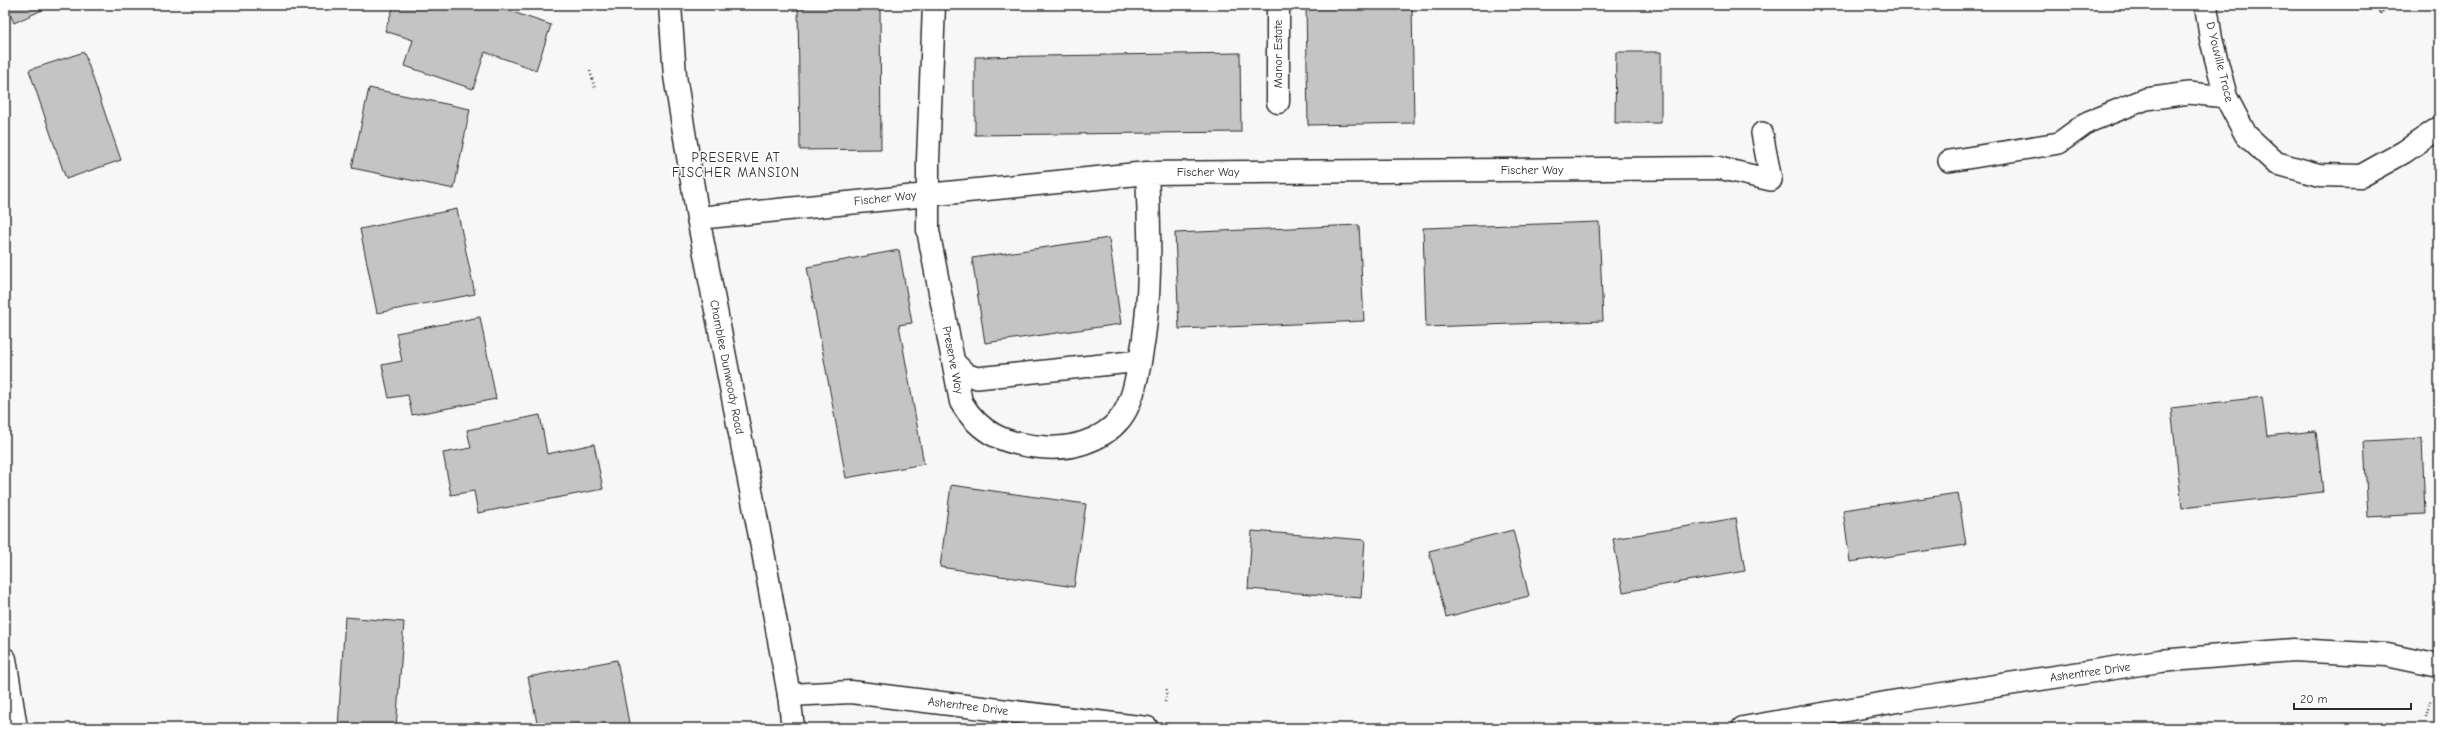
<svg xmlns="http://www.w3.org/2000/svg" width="2444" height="733" font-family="'Comic Neue',sans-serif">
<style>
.building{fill:#c4c4c4;stroke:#2b2b2b}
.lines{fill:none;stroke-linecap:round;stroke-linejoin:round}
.lane-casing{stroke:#2b2b2b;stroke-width:24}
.street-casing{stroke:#2b2b2b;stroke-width:25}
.secondary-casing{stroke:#2b2b2b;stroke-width:25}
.path{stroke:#2b2b2b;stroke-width:2.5;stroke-dasharray:1 3;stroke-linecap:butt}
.lane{stroke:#fff;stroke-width:21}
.street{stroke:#fff;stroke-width:22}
.secondary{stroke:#fff;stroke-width:22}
.labels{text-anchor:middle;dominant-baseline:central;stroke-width:3;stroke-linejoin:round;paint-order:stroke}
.street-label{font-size:12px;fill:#2b2b2b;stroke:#fff}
.neighbourhood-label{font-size:13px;letter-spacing:1px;fill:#2b2b2b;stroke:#fff}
</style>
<rect width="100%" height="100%" fill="#f7f7f7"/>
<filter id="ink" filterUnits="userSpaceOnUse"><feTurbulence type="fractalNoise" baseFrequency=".025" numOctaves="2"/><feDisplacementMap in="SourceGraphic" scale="8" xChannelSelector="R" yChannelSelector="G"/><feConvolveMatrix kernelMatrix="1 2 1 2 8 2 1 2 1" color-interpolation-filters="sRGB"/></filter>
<g filter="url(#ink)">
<!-- building -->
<path class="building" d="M6 5H53L14 23Z
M394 5H492L551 25 536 70 485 52 473 89 405 66 413 40 385 31Z
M798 5H880L881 149 800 150Z
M1306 5H1412L1414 123 1308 125Z
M2374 5H2394L2380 14Z
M84 52 121 160 66 179 29 70Z
M1616 52H1661V123H1615Z
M1240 53 1241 132 975 135V57Z
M369 88 470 109 454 189 352 168Z
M457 209 475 294 377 313 360 229Z
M1599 222 1603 321 1426 327 1423 228Z
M1359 225 1364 321 1179 329 1175 233Z
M1109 238 1121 324 985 343 972 258Z
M899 250 912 323 899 325 924 464 846 478 807 267Z
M480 317 496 399 412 415 408 395 389 398 382 365 402 361 396 333Z
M2262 397 2267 436 2316 431 2323 492 2182 508 2171 408Z
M540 415 547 454 594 444 603 489 478 513 474 491 451 495 443 453 471 448 467 430Z
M2422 438 2425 514 2368 517 2364 441Z
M951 485 1086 504 1074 587 940 567Z
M1958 493 1966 545 1850 562 1843 510Z
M1736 518 1745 571 1623 592 1613 539Z
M1513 530 1529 596 1446 617 1429 551Z
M1252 531 1365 540 1361 598 1248 589Z
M345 617 404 622 396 728H338Z
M617 660 630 728H538L528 677Z"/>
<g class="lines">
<defs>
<path id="lane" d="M1949 161 2059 143 2088 122 2146 99 2189 93 2226 97
M1719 168 1771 180 1762 133
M953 361 966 374 977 378 1140 361"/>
<path id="street" d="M934 5 928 160V230L961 402C980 434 1005 444 1041 447 1069 450 1101 442 1120 419 1132 404 1136 381 1140 362 1152 299 1150 237 1147 173
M1278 5V102
M2206 5 2211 39 2226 97 2246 135 2276 163 2319 175 2361 176 2404 152 2439 128
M698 218 1147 173 1719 168
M5 659 16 728
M789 695 851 692 1147 728
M1743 728 1903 700 2160 661 2293 650 2387 655 2439 666"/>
<path id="secondary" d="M670 5 675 76 698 218 763 552 789 695 793 728"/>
</defs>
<!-- lane casing -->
<use href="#lane" class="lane-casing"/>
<!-- street casing -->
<use href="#street" class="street-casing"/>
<!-- secondary casing -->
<use href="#secondary" class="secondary-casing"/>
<!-- path -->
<path class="path" d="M590 71 595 89
M1165 702 1167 688
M2426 717 2431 698"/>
<!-- lane -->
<use href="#lane" class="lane"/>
<!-- street -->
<use href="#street" class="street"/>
<!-- secondary -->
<use href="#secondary" class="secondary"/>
</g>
</g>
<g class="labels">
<!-- street labels -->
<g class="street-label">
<text transform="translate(1278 54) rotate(-90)">Manor Estate</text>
<text transform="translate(2220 62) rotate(76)">D Youville Trace</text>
<text x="1532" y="170">Fischer Way</text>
<text x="1208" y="172">Fischer Way</text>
<text transform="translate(885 198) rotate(-6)">Fischer Way</text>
<text transform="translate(953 360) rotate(79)">Preserve Way</text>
<text transform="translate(727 367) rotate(79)">Chamblee Dunwoody Road</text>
<text transform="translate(2090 672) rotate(-8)">Ashentree Drive</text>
<text transform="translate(968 706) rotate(7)">Ashentree Drive</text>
</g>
<!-- neighbourhood labels -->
<g class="neighbourhood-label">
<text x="736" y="157">PRESERVE AT<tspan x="736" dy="15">FISCHER MANSION</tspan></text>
</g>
</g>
<!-- margin -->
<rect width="2444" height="733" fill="none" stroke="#fff" stroke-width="20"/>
<rect x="10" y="10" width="2424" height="713" fill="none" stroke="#2b2b2b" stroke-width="1.5" filter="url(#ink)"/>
<!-- scale -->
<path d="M2294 703v6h117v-6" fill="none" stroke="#2b2b2b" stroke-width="2"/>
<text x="2300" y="703" font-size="12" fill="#2b2b2b" stroke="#ffffff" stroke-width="3" paint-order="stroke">20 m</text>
</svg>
